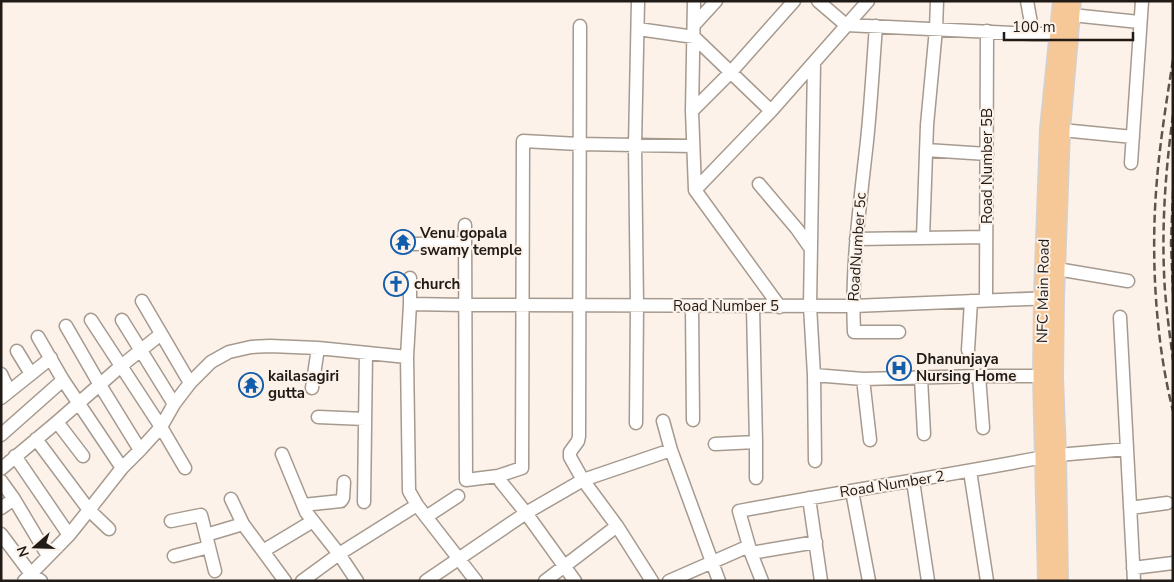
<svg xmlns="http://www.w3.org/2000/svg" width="1174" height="582" font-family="'Nunito Sans',sans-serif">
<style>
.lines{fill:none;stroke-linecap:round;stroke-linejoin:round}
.minor-casing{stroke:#a69a8f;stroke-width:15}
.major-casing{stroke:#d2d1d1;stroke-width:18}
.minor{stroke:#fff;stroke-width:12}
.major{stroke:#f7c897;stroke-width:15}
.rail{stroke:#5b544f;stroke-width:2.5;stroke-dasharray:8 4;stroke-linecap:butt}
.labels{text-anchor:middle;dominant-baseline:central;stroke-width:4;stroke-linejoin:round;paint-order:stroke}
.street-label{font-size:15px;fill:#201b17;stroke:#fdf2e9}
.poi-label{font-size:15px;font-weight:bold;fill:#201b17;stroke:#fdf2e9;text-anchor:start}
</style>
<rect width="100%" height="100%" fill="#fdf2e9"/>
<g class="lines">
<defs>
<path id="minor" d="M694 1 692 111 695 190 780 307
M818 1 846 25 1033 34H1058
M1027 1 1033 34
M1072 15 1139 22
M694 25 716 1
M580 26 579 436 578 441 570 452V457L583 480 617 526 652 581
M876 26C873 65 871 103 867 141 860 205 851 268 854 332H899
M638 29 694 37 771 111
M814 63 810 306 814 375 815 461
M692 111 731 72 794 1
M1062 130 1133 137
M926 150 987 154
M1131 163 1142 1
M759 184 797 229 811 249
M695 190 771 111 868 1
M465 225 466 480 498 476 501 482 526 513 575 581
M923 238 927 125 936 29 937 1
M856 239 986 237
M414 244 465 243
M1057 269 1128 281
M410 278V304L407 357 409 491 417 505 476 581
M986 300 987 31
M142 301 190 383
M410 304 466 305 853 306 1050 298
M692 306 693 420
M753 307 756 442V478
M1120 317 1134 581
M91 320 161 427 185 468
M122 320 174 404
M66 326 100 385 140 450
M38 337 63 380 122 468
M968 350 971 301
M17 351 31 374
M1 374 9 391
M814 375 863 379 979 376H1041
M979 376 983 428
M921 378 924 434
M863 379 870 440
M312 388 318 348
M1 398 51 358
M318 417 365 419
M663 421 671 450 719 581
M57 422 83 456
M636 423 637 306 635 145 638 1
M1 435 63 380
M36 439 89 510 109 529
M715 444 756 442
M282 454 306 512 339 554 357 581
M1058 455 1127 449
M15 456 69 535
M1 469 57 422 121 366 161 334
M970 471 987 581
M498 476 522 468 523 141 579 144 693 146
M1 481 14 499 48 556
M913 481 928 581
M852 491 869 581
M809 498 821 581
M231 499 243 524 285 581
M364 502 366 353
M303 505 341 501 343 498 344 482
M1 508 14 499
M1130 508 1167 503
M426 517 458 496
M171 521 201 515 206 535
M1 534 31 574 41 581
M263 551 313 521
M751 553 816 542
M174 556 209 547
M1133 568 1173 563
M215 571 206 535 243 524
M24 581 69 535 89 510 122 468 140 450 161 427 174 404 190 383 211 362 229 352 251 347 270 346 318 348 407 357
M302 581 339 554 417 505
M426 581 526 513 583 480 671 450
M545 581 617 526
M669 581 749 546
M762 581 751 553 739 511C841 492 943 476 1044 457"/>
<path id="major" d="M1046 581 1041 376 1042 297 1048 129 1061 1
M1060 581 1058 455 1055 377 1056 298 1062 130 1073 1"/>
</defs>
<!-- minor casing -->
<use href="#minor" class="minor-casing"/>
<!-- major casing -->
<use href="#major" class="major-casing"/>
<!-- minor -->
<use href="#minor" class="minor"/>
<!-- major -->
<use href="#major" class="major"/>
<!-- rail -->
<path class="rail" d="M1173 60C1166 104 1159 148 1156 192 1151 262 1156 344 1173 411
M1173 115C1165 174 1161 233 1165 291 1167 314 1170 337 1173 360
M1173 191 1171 243 1173 293"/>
</g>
<!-- icons -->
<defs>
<symbol id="temple-ring" viewBox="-11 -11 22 22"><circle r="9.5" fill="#fdf2e9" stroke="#115cab" stroke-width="1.5"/><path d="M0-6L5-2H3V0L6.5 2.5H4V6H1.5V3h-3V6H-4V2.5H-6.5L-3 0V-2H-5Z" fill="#115cab"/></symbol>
<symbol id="church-ring" viewBox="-11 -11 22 22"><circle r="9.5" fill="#fdf2e9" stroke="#115cab" stroke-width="1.5"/><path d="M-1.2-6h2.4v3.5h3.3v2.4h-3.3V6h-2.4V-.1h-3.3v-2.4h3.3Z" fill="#115cab"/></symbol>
<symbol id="hospital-ring" viewBox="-11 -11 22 22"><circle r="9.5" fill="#fdf2e9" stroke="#115cab" stroke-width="1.5"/><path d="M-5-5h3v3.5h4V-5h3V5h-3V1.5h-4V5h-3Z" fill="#115cab"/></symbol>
</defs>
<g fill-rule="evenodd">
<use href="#temple-ring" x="389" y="228" width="28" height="28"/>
<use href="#church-ring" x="382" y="270" width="28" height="28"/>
<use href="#hospital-ring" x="885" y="354" width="28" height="28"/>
<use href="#temple-ring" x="237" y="371" width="28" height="28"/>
</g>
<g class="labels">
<!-- street labels -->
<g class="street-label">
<text transform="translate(987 166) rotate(-90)">Road Number 5B</text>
<text transform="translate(857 247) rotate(-86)">RoadNumber 5c</text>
<text transform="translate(1043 291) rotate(-89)">NFC Main Road</text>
<text x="726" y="306">Road Number 5</text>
<text transform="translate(892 484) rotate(-9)">Road Number 2</text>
</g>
<!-- poi labels -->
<g class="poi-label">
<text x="420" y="233">Venu gopala<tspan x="420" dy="17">swamy temple</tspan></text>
<text x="414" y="284">church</text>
<text x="916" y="359">Dhanunjaya<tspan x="916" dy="17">Nursing Home</tspan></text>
<text x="268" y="376">kailasagiri<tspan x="268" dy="17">gutta</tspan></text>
</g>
</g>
<!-- border -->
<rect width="1174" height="582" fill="none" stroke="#201b17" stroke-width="5"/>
<!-- north arrow -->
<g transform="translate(35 547) rotate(250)" stroke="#fdf2e9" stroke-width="4" paint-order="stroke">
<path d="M0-4L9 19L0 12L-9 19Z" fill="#201b17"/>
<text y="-8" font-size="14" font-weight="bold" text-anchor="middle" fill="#201b17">N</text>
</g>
<!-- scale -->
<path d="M1004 32v8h129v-8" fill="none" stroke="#201b17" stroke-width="2.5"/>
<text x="1012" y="32" font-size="15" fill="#201b17" stroke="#fdf2e9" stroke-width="4" paint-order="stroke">100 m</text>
</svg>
